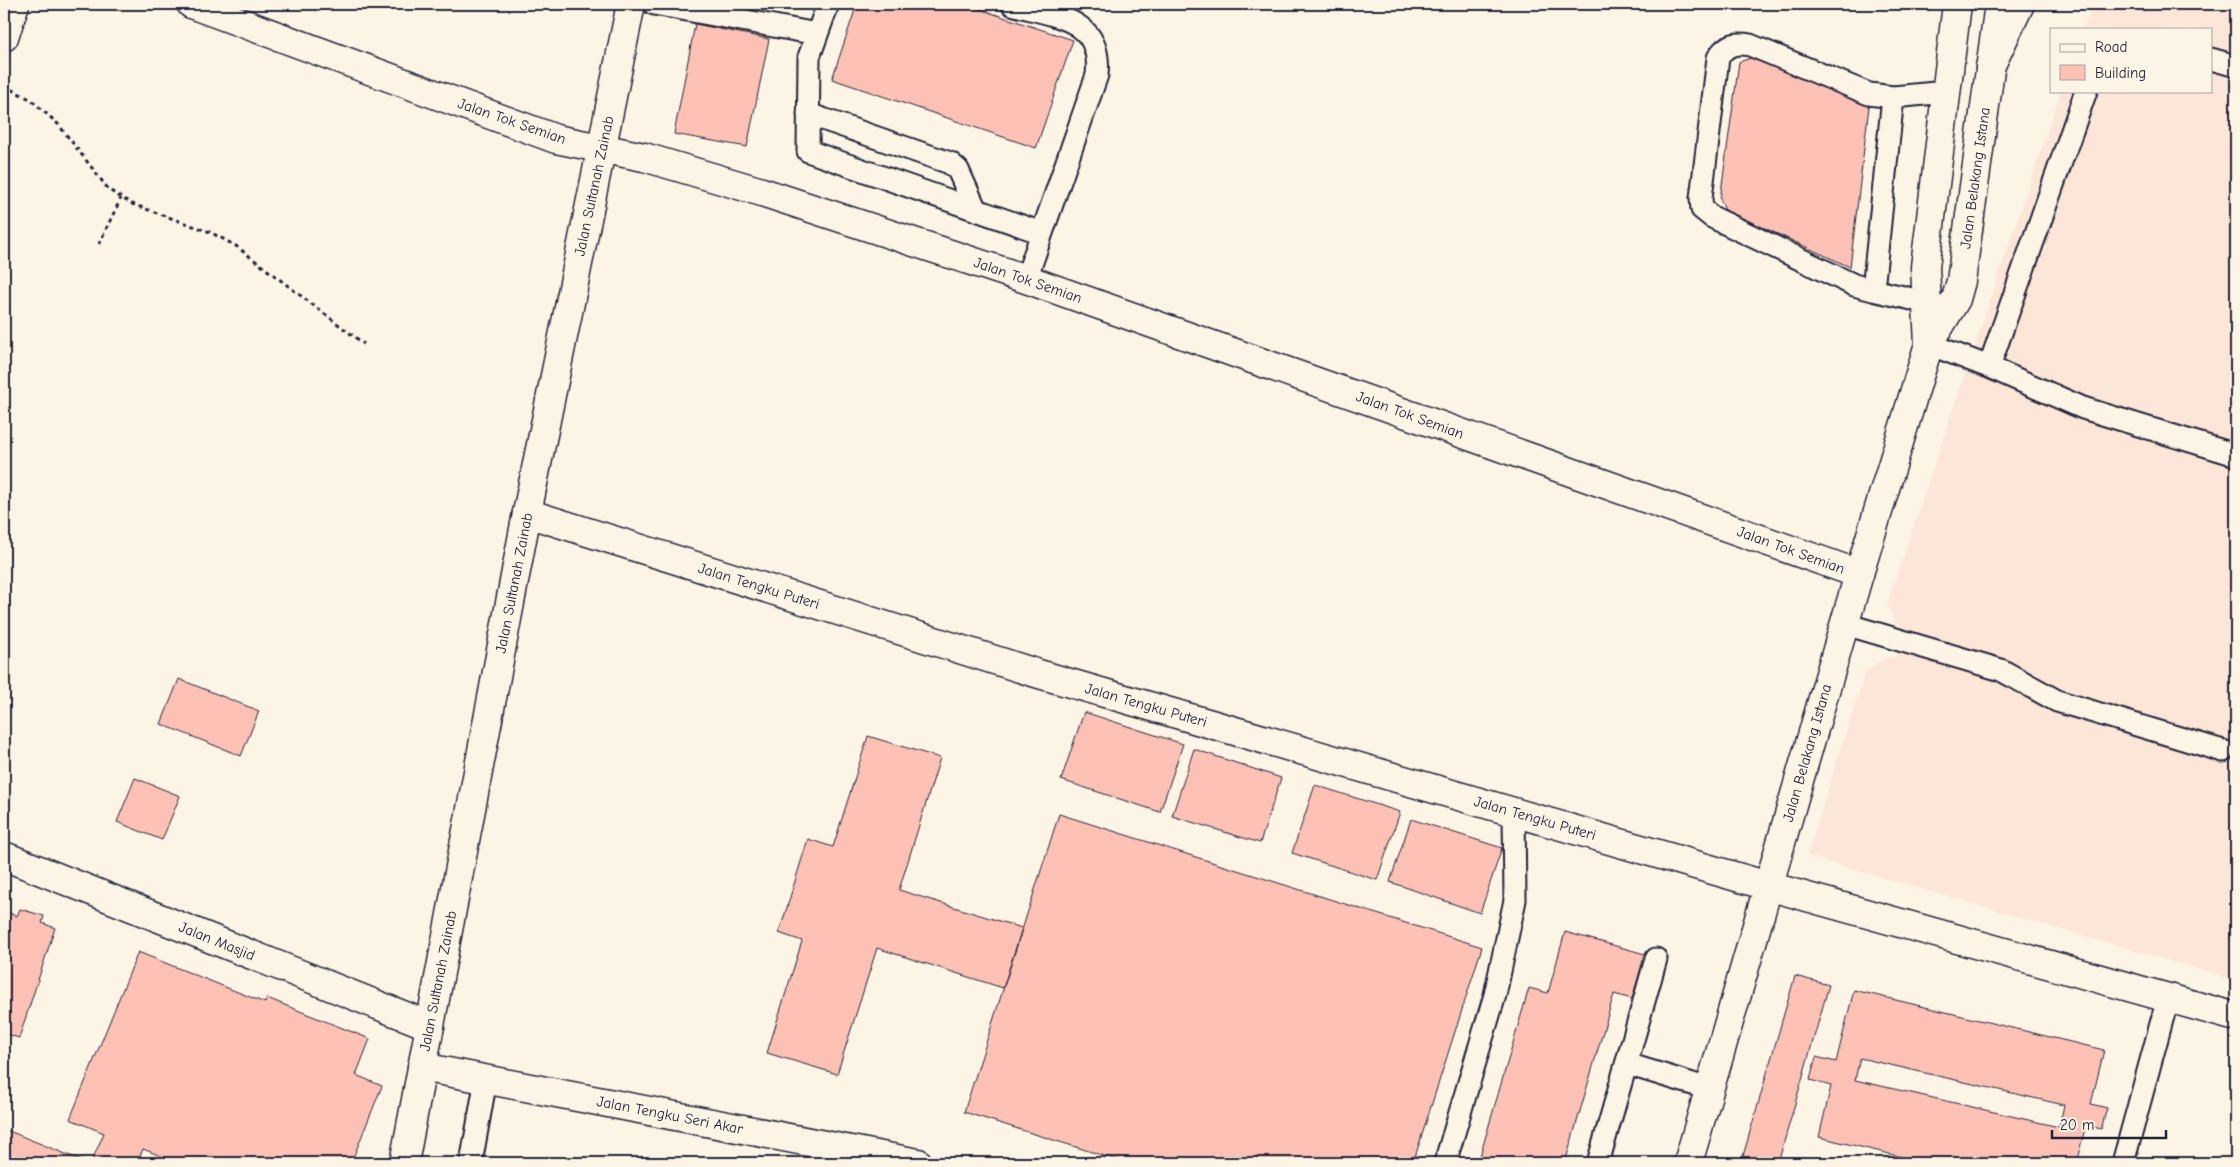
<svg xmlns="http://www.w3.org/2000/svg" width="2240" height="1167" font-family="'Comic Neue',sans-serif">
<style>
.built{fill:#fce6d7}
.building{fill:#fdc2b5;stroke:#22223b;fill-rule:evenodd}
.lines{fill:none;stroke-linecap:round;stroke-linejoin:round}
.service-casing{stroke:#22223b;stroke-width:25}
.minor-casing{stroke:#22223b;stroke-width:31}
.tertiary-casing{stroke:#22223b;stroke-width:31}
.secondary-casing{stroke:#22223b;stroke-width:31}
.path{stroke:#22223b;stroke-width:3;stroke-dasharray:4 4;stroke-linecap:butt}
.service{stroke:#fcf5e5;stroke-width:21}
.minor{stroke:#fcf5e5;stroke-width:28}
.tertiary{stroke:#fcf5e5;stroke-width:28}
.secondary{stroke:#fcf5e5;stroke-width:28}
.labels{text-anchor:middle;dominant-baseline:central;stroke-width:4;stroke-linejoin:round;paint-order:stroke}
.street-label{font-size:15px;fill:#22223b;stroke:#fcf5e5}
</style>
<rect width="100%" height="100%" fill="#fcf5e5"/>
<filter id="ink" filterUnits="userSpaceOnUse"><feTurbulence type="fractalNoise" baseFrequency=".02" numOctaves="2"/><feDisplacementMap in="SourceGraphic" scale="10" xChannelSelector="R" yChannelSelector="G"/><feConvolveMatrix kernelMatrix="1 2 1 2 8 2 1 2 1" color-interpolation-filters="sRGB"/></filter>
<g filter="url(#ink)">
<!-- built -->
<path class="built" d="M2093 4H2236L2228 29 2236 32V980L1807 856 1865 672 1887 657 1895 658 1903 626 1896 624 1887 604 2061 91H2211V29H2083Z"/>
<!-- building -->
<path class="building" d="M745 4H778L777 10Z
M857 4H964L1073 40 1036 148 832 79Z
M695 24 769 39 747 147 674 134Z
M1751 58 1869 106 1850 267 1725 210 1720 199 1739 62Z
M179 679 259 711 241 756 161 724Z
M1084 712 1183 744 1160 812 1061 780Z
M868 736 940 758 899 890 1022 928 1003 988 877 948 837 1074 767 1053 802 941 779 933 808 839 833 847Z
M1194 749 1281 778 1260 843 1172 816Z
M135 778 180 796 162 840 117 822Z
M1315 785 1400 812 1377 880 1292 853Z
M1059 814 1482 947 1413 1163H1127L964 1112Z
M1411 819 1502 848 1480 913 1390 882Z
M20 909 44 916 42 923 55 928 19 1038 4 1033V918L6 912 17 916Z
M1565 932 1645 954 1632 999 1614 994 1565 1163H1478L1529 988 1548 993Z
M138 952 265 1003 267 998 370 1039 356 1075 382 1086 351 1163H179L143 1149 137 1163H91L104 1133 70 1119Z
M1795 976 1829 985 1778 1163H1741Z
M1854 990 2104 1050 2091 1104 2107 1108 2101 1129 2086 1125 2076 1163H1927L1819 1137 1831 1086 1810 1080 1816 1057 1836 1062ZM1860 1058 2064 1105 2059 1127 1855 1080Z
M4 1129 88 1163H4Z"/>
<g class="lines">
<defs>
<path id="service" d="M654 4 817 34
M828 4 809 57 808 151 1042 233
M1012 4C1055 17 1103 17 1097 75L1026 279
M2211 59 2236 66
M808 114 950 163 958 170 976 210
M1873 290 1854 285 1712 217 1702 209 1701 198 1718 58C1725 45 1736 42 1750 45L1869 94 1893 97
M1925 302 1873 290 1893 97 1946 92
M1929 344 1989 367 2083 408 2236 455
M1989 367 2086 91
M1845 624 2001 670 2057 701 2223 751
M1627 1064 1709 1089
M471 1163 486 1079
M1445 1163 1495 995 1515 900 1514 812
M1598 1163 1656 959
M2123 1163 2168 998"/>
<path id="minor" d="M191 4 556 139 644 157 762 192 1026 279 1859 574
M527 513 1039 674 1768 886 2236 1017
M4 856 430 1026"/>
<path id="tertiary" d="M1929 344 1925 267 1957 4
M422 1067 918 1163
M1688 1163 1859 574 1929 344 1956 299 1961 281 1999 4"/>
<path id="secondary" d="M4 37 15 4
M1990 67 2020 4
M404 1163 527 513 631 4"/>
</defs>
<!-- service casing -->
<use href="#service" class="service-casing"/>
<!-- minor casing -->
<use href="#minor" class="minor-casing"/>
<!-- tertiary casing -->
<use href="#tertiary" class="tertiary-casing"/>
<!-- secondary casing -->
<use href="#secondary" class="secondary-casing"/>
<!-- path -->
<path class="path" d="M4 86 30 99 58 124 109 190 132 204 210 232 236 246 364 344
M99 244 121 198"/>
<!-- service -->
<use href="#service" class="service"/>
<!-- minor -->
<use href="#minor" class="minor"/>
<!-- tertiary -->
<use href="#tertiary" class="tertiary"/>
<!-- secondary -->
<use href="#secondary" class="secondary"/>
</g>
</g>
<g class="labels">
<!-- street labels -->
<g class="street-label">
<text transform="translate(512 121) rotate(19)">Jalan Tok Semian</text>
<text transform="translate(1975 178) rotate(-82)">Jalan Belakang Istana</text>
<text transform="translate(594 186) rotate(-78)">Jalan Sultanah Zainab</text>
<text transform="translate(1028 280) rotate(19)">Jalan Tok Semian</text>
<text transform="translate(1410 415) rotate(20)">Jalan Tok Semian</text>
<text transform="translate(1791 550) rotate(20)">Jalan Tok Semian</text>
<text transform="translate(514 583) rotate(-79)">Jalan Sultanah Zainab</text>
<text transform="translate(759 586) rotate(17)">Jalan Tengku Puteri</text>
<text transform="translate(1146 705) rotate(16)">Jalan Tengku Puteri</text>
<text transform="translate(1807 753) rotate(-74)">Jalan Belakang Istana</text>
<text transform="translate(1535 818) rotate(16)">Jalan Tengku Puteri</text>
<text transform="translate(217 941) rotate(22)">Jalan Masjid</text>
<text transform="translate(438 981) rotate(-79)">Jalan Sultanah Zainab</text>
<text transform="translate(670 1115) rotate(11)">Jalan Tengku Seri Akar</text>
</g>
</g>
<!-- margin -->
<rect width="2240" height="1167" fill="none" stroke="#fcf5e5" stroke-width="20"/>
<rect x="10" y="10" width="2220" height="1147" fill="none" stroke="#22223b" stroke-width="2" filter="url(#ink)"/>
<!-- legend -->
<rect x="2050" y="28" width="162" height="65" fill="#fcf5e5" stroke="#a5a1a1"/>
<rect x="2060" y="44" width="25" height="8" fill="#fcf5e5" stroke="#a5a1a1"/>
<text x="2095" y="52" font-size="15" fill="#22223b">Road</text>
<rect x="2060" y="65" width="25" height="15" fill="#fdc2b5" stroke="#a5a1a1"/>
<text x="2095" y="78" font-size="15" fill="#22223b">Building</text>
<!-- scale -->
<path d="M2052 1130v8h114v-8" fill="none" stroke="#22223b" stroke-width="2.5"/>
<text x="2060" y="1130" font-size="15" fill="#22223b" stroke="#fcf5e5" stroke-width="4" paint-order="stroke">20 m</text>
</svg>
